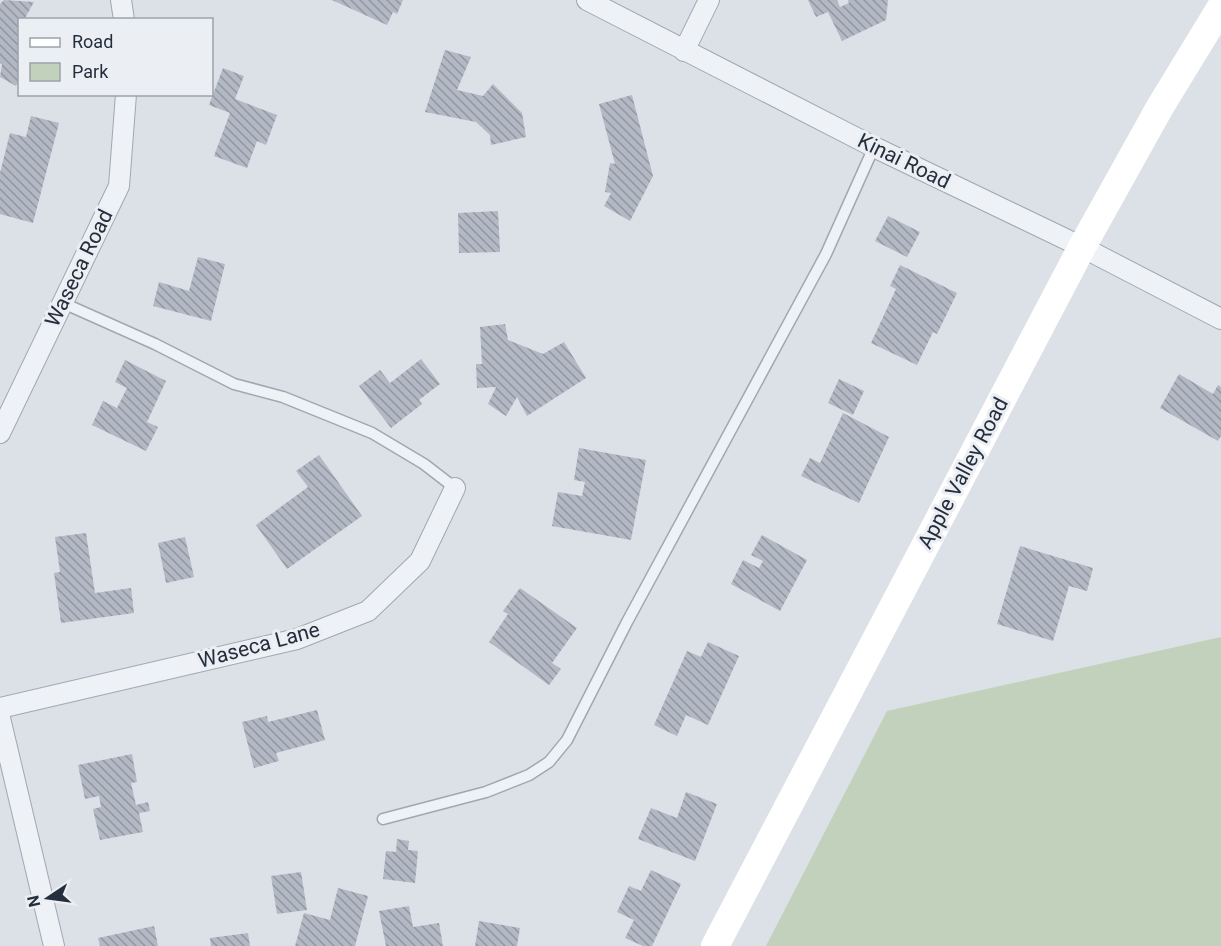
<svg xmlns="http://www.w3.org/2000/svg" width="1221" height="946" font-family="Roboto,sans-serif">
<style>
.green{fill:#c2d1bc}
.building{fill:url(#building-back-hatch)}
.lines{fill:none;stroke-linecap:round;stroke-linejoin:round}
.lane-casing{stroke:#a1a7b1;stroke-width:13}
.street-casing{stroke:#a1a7b1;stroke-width:22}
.lane{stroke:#eef1f5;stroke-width:10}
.street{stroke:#eef1f5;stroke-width:20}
.secondary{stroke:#fff;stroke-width:28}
.labels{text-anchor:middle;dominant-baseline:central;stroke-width:6;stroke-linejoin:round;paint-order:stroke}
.street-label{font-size:21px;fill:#252e3d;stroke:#ebeff4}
</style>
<defs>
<pattern id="building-back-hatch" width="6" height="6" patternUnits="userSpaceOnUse" patternTransform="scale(1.5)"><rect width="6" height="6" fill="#b3b9c4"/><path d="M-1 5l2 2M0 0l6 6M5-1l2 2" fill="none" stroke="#9197a0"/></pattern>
</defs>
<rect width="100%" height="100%" fill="#dce0e7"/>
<!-- green -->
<path class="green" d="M1221 637V946H766L887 711Z"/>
<!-- building -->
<path class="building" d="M4 0 34 2 24 20H20V80L16 86 0 77 2 64 0 63V4Z
M332 0H403L397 14 393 12 387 25Z
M808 0H837L840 7 849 3 848 0H888L886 20 842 41 828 12 816 17Z
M445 50 471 57 457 90 483 96 493 84 522 113 526 137 491 145 490 135 476 122 425 112Z
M223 68 244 76 235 99 277 115 266 145 257 141 247 168 214 156 230 113 209 105Z
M632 95 653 176 630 221 604 206 611 193 605 192 610 163 615 164 599 104Z
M31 116 59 123 33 223 0 214V173L10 133 26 137Z
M498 211 500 252 459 253 458 213Z
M888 216 920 232 907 257 875 241Z
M198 257 225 264 211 321 153 306 159 282 189 291Z
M900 265 957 293 937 334 933 332 917 365 871 343 896 289 890 286Z
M505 324 508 340 543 354 564 342 586 378 527 416 517 397 506 416 488 404 496 387 477 388 476 364H482L480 327Z
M421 359 440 384 419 400 422 404 391 428 359 386 380 370 390 383Z
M125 360 166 381 147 422 158 427 146 451 92 425 103 401 117 408 127 388 115 382Z
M1179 374 1213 394 1218 385 1221 387V436L1218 441 1160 408Z
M839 379 864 391 853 415 828 403Z
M843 413 889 437 859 503 801 476 810 458 820 463Z
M579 448 646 460 631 540 552 526 558 492 582 496 585 482 574 480Z
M319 455 362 516 287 569 256 525 308 487 296 471Z
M86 533 95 593 131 588 134 613 61 623 54 573 60 572 55 537Z
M762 535 807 560 780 611 731 584 743 560 759 568 763 561 751 555Z
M185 537 194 577 166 583 158 543Z
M1020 546 1093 568 1087 591 1069 586 1053 641 997 624Z
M520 588 577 628 552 663 561 669 549 685 489 642 508 614 503 611Z
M708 642 739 656 708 725 686 715 677 736 654 725 687 651 701 657Z
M317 710 325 740 276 753 279 761 254 768 242 722 267 716 268 722Z
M132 754 137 782 131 783 136 805 148 802 150 811 139 813 143 832 100 840 93 809 101 807 99 796 85 799 78 765Z
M686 792 717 804 695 861 638 839 651 808 677 818Z
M397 839 409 841 408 850 418 851 415 883 383 879 386 851 396 852Z
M651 870 681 884 652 946H643L625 938 634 920 617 912 629 886 641 891Z
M301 872 307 910 277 914 271 876Z
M338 888 368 896 355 946H295L304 913 330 920Z
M409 906 413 927 439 923 443 946H386L379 911Z
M479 921 520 928 517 946H475Z
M154 926 158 946H100L98 938Z
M248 933 250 946H211L210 938Z"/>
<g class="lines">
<defs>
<path id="lane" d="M63 303 155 344 234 384 283 397 372 433 424 464 455 488
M383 819 486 792 529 775 549 762 567 740 627 622 826 254 874 147"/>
<path id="street" d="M121 0 124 20
M587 0 874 147 1082 247 1221 319
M684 51 709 0
M0 433 119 186 126 94
M0 708 297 639 368 611 420 561 455 488
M0 718 54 946"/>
</defs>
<!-- lane casing -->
<use href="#lane" class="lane-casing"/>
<!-- street casing -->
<use href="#street" class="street-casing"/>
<!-- lane -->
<use href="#lane" class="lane"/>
<!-- street -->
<use href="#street" class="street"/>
<!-- secondary -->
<path class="secondary" d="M715 946 1082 247 1160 107 1221 7"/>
</g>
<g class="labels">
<!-- street labels -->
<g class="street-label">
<text transform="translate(904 161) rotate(26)">Kinai Road</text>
<text transform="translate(79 268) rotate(-64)">Waseca Road</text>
<text transform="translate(963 473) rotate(-62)">Apple Valley Road</text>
<text transform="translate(259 645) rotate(-15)">Waseca Lane</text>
</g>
</g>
<!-- legend -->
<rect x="18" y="18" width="195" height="78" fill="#ebeff4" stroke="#9ca2ab" stroke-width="1.5"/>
<rect x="30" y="38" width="30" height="9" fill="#ffffff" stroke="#9ca2ab" stroke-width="1.5"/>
<text x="72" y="48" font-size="18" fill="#252e3d">Road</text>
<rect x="30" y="63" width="30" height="18" fill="#c2d1bc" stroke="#9ca2ab" stroke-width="1.5"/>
<text x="72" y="78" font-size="18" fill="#252e3d">Park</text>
<!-- north arrow -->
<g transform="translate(48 898) rotate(257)" stroke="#ebeff4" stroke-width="4.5" paint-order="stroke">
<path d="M0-4.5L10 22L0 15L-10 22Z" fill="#252e3d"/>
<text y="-9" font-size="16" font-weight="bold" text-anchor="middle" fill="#252e3d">N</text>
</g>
</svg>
